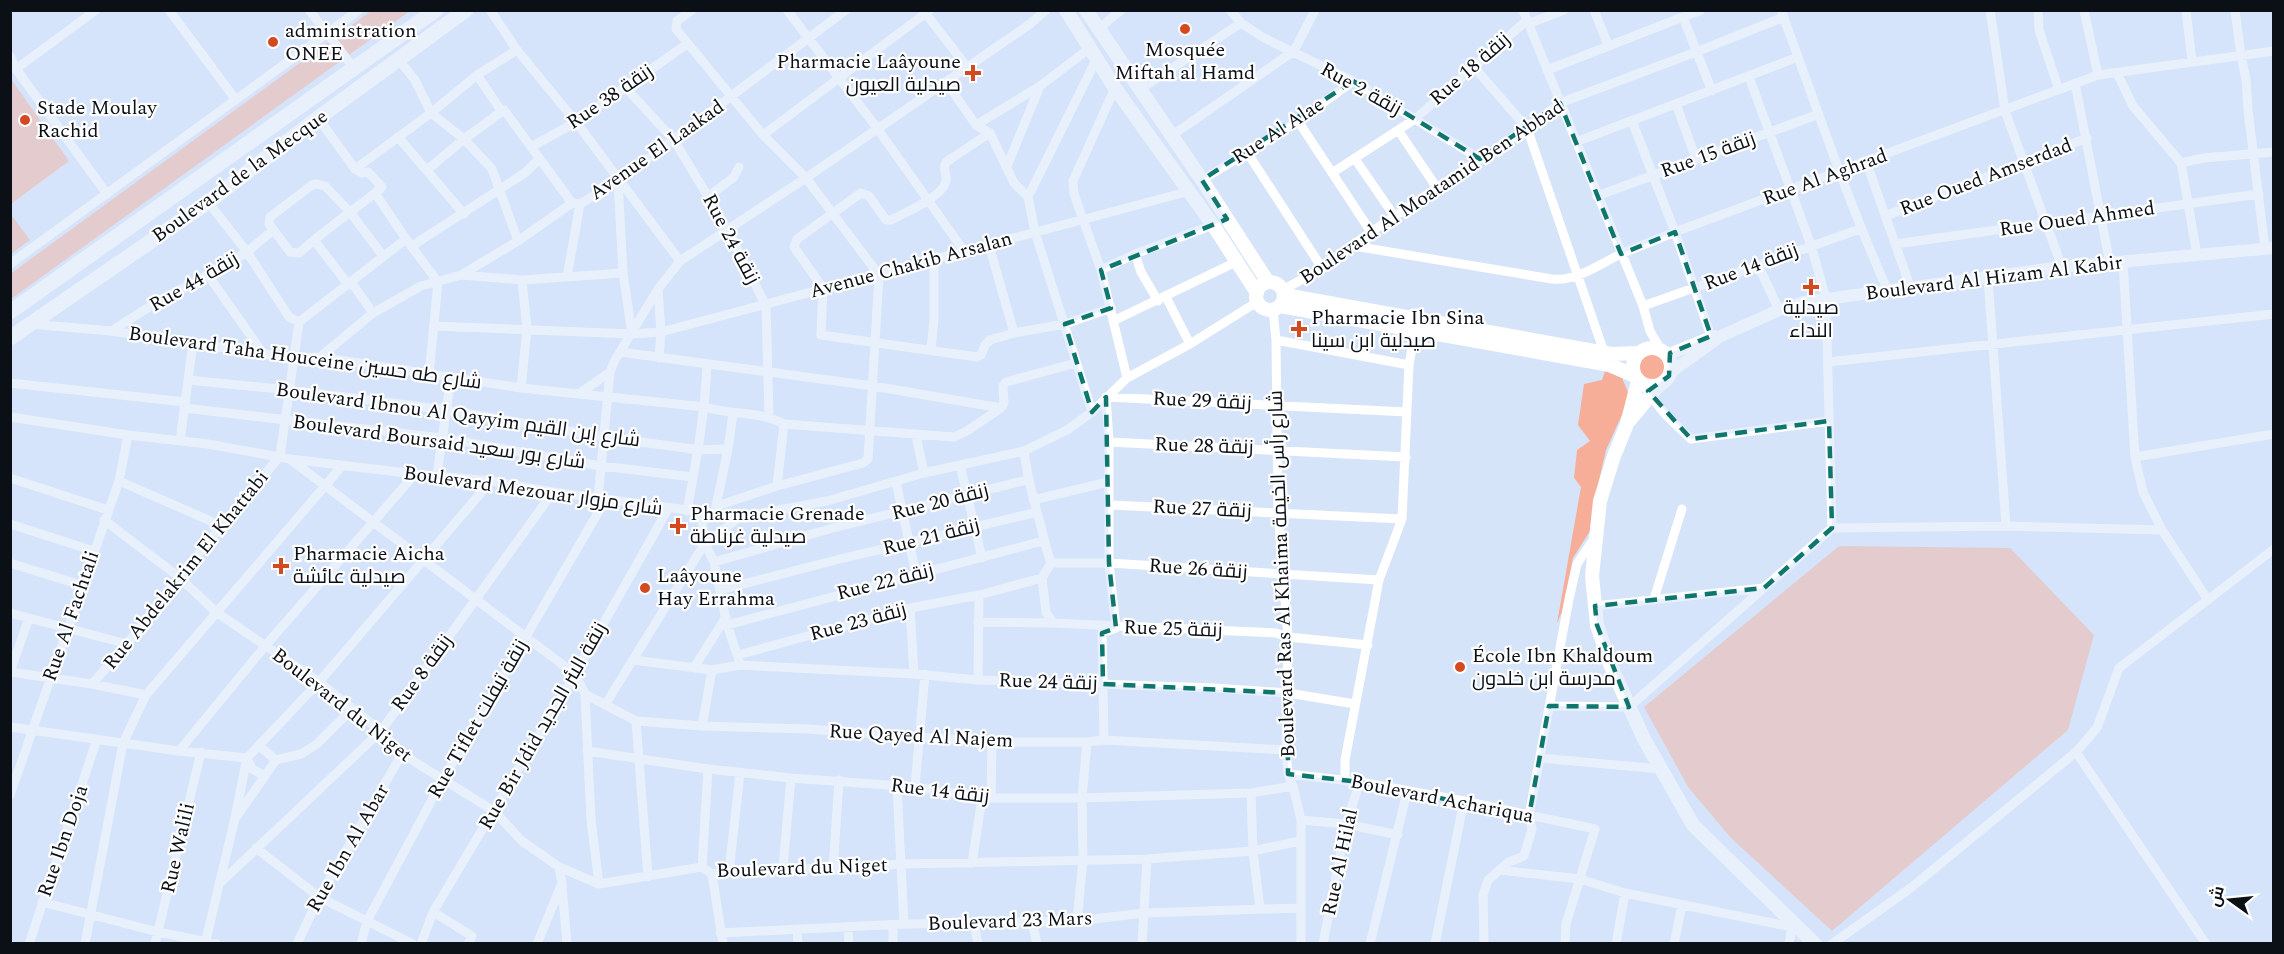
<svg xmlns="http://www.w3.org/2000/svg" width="2284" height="954" font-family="Spectral,Cairo,serif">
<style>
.green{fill:#f6ae99}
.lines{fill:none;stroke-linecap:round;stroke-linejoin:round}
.minor{stroke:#fff;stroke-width:9}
.tertiary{stroke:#fff;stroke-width:12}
.secondary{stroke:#fff;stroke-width:14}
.primary{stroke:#fff;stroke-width:15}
.marked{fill:none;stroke:#0f766e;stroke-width:4.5;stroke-dasharray:12 8;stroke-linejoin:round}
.poi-dot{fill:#d34a21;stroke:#fff;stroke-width:2}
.labels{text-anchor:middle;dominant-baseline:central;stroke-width:4.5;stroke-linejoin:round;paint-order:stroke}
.poi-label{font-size:20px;fill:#0b1017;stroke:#fff;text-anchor:start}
.street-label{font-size:20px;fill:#0b1017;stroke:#fff}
</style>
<rect width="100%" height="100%" fill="#d6e4fa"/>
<!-- green -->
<path class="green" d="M371 11H410L11 299 10 274Z
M11 79 69 161 11 204H10Z
M10 213 30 240 11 254H10Z
M1638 368a14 14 0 1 1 28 0a14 14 0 1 1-28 0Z
M1605 371 1622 378 1630 397 1606 450 1593 506 1590 531 1573 558 1562 612 1557 623 1581 487 1574 478 1577 450 1590 441 1578 425 1584 384 1602 380Z
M1839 546 2010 548 2094 635 2068 730 1832 931 1731 838 1688 787 1644 707Z"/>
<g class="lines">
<!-- minor -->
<path class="minor" d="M169 10 236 100
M309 10 354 68
M490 10 517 50 576 122 680 261
M692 10 677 21 676 29 763 135 806 178 879 275 868 459 863 463 777 486 717 506
M787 10 877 128 964 251
M923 10 967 67
M1230 10 1241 23 1264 38 1353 81 1480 159
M1523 10 1643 306 1650 331 1661 350
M1594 10 1608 45
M1781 10C1816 105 1847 200 1888 291
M1990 10 2005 111 2062 267
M2038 10 2039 30 2059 90
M2084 10 2098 75
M2186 10 2192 61
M2235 10 2241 56 2246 79 2248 110 2265 249
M1683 17 1712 91
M1528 24 1564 10
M1097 30 1121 10
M10 56 16 69 107 194
M398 59 415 80 431 113 464 139 492 169 518 241
M1473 66 1527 128 1604 352
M16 69 96 10
M1547 70 1701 10
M2117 73 2133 106 2181 163 2197 255
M477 75 500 109 504 110 572 203
M1749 77 1811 245 1826 299 1832 528
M946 82 976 125 990 133 1014 183 1028 197 1035 232 1092 412
M2075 83 2110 264
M625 87 674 140 728 230 766 306 769 416
M1115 88 1073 181 1074 194 1101 270 1127 378
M1139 90 1241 23
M1676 104 1696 159
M318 118 355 169 362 173 368 172 382 187 375 193 406 239 438 282 429 375
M1298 121 1371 232
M1632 121 1675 232 1711 336 1710 342
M976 125 1040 86 1090 48
M1398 130 1437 188
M990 133 946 162C942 169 947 173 946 181 943 197 904 213 891 220H886L869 196 861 193 797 239 794 247 823 288 821 335 977 357 981 355 985 345 990 340 1014 333 1065 324 1111 308
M763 135 930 10
M1171 136 1294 51 1315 10
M398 137 464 214
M1576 142 1798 57
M531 147 576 122 687 44
M1247 152 1322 268
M1355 159 1395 217
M1866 161 1911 289
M2181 163 2203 158 2274 152
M1007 166 1040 86
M355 169 431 113 477 75 517 50
M427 170 464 139 504 110
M1332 173 1415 119 1527 20
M1202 180 1298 121 1353 81
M618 181 623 273 632 334
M375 193C350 213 323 231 299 253L290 252 269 224 270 217 312 185 317 184 325 186 350 212 383 256
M709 196 734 177 739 167
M1597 196 1819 114
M1028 197 1097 58
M208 202 247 252 289 317 299 322
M1885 216 2087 138
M314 240 347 283 354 286 373 313
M1895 244 2259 194
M989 245 1014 333
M412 246 525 173 539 159
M1354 246 1552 279C1577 282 1601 263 1623 253 1640 246 1658 239 1675 232L2098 75 2274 51
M1135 254 1141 272 1158 301
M2123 263 2135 457 2143 492 2162 530 2208 600
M10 264 359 10
M1758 265 1779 310
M1101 270 1135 254 1213 225
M208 275 262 352
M461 275 518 241 572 203 580 204 618 181 846 10
M567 277 580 204
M1988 278 2006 526
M658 289 661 332 659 358
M1283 290 1322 268 1371 232 1527 128 1560 103 1696 52 1784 17
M1166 297 1190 344
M1643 306 1860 229
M1273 310 1276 340 1278 512 1288 637 1286 750 1288 774 1293 786 1301 820V944
M1113 321 1238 261
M30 324 111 331 294 358 320 357 521 388 705 407C733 416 758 410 784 424L954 437 967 431 1001 408 1004 403 1003 386 1006 382 1076 363
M434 326 632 334 661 332 1190 191
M111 331 162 299 208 275 247 252 273 230
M1276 340 1409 365
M931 349 934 319V259
M620 352 873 386 1001 408
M320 357 373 313 421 286 461 275 522 280 623 273
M1828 362 2274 314
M188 380 290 390 446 410 604 437 700 450 728 449
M10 383 185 402
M1648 386C1655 409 1675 423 1691 439L1829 421
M521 388 527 329 522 280
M579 394 610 372
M184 408 442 438 601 466 693 477
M10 417 128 435 208 444 290 459 415 474 491 481 553 492 740 517 827 501 924 473 1024 451 1067 430 1092 412 1127 378 1190 344 1257 302
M916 436 924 473
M180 441 193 343
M1109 442 1406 457
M1024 451C1027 476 1031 489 1037 512 1042 529 1045 546 1051 563L1042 578 1046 612 1053 623
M2135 457 2274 434
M291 460 575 674 585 694 636 721 702 726 808 729 992 742H1087L1104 740 1286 750
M960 465 982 558
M437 475 451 377
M10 478 108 510
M119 481 222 526
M896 482 916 574
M777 486 784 424
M598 498 610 372 615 360 658 289 680 261 806 178 1030 24 1046 10
M1033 500 1108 482
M1111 505 1402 519
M687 511C696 461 705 416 707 365
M715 511 728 449 733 413
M701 512 705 543 714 562 727 625 739 660
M104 520 179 577 216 612 319 682 381 731 402 754 494 811 522 841 559 867 599 884 702 867 712 874 783 867 833 870 900 864 1147 859 1253 851 1300 841
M10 524 94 551
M714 562 833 528 1027 480
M10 563 81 585
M1051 563H1109L1379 580
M720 590 840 559 1037 512
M1654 599 1682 509
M1595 606 1764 588
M910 608 914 674
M10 613 127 644
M978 622 1053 623 1276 633 1288 637 1368 645
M727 625 1043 541
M738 655 910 608 979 595
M633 660 712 670 740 665 914 674 978 680 1214 688 1288 693 1355 704
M695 666 726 617
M10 672 92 684 146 695
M10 672 29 618
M978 680 979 595 1042 578
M92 684 127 644 179 577 280 456 299 322 406 239
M585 694 591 820 599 884
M605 705 705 543 740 517
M1549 706 1629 707 1832 528 2006 526 2162 530
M636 721 648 877
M702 726 712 670
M10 727 179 751 247 758
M1104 740 1102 633 1116 628 1109 563V442L1106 397 1407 412
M259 746 276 760
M179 751 266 645 415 474
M587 751 708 769 791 778 915 787 982 798H1082L1251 793 1293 786
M2076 752 2206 944
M247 758 252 769 265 776
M1540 758 1660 769
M1288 774 1360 782 1464 801 1595 829 1566 924 1565 944
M1345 781V760L1379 580 1402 519 1409 365 1415 331
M897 786 904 924
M915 787 925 674
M1251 793 1253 851 1260 909
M10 795 119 481 128 435
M991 798 992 742
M237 816 276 760 301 754 317 744 352 709
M1301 820 1346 824 1398 835
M256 848 319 897 413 944
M972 863 982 798
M702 867 708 769
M783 867 791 778
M833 870 839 780
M1500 870 1580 879 1625 893 1792 927 1793 924
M729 872 740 773
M712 874 723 944
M219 884 381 731 553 492
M562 886 567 944
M42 902 158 932 217 944
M433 912 472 936 468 944
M1077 921 1083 860 1082 798 1087 742
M974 922 978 944
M1032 922 1037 944
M848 928 849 944
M797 929 798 944
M720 933 904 924 1077 921 1144 913 1299 908
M29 944 97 739
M85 944 123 743 146 695 342 466
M155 944 201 752
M205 944 235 818 247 758 319 682 491 481
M297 944 319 897 402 754
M361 944 367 921 443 779 606 499
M421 944 433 912 575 674 668 509
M537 944 562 883 559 867
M893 944V926
M1142 944 1147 859
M1323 944 1346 824 1360 782
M1370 944 1407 792
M1435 944 1464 801
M1484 944 1483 895 1488 880 1509 862 1524 856 1532 829 1529 816 1569 599 1577 564 1595 537
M1616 944 1625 893
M1674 944 1682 905
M1789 944 1792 927
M1832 944 1912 887 2076 752 2097 728 2119 668 2274 549"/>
<!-- tertiary -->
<path class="tertiary" d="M1667 355 1714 336
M1671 372 1721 336 1779 310 1804 302 2062 267 2274 248"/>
<!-- secondary -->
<path class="secondary" d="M1066 10 1115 88 1213 225 1257 293
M1086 10 1202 180 1268 282
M1256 296a14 14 0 1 1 28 0a14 14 0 1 1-28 0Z
M1285 295 1611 354 1639 353
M1280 306 1610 365 1635 376
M1633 367a19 19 0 1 1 38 0a19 19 0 1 1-38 0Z
M1638 381 1627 424 1614 456 1600 501 1592 576 1597 625 1610 664 1644 739 1693 825 1815 944
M1630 420 1659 385"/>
<!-- primary -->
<path class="primary" d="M10 312 436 10
M10 338 208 202 318 118 466 10"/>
</g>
<!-- marked area -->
<path d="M0 0H2284V954H0ZM1353 81 1480 159 1560 103 1621 254 1675 232 1711 336 1670 353 1669 376 1648 391 1691 439 1829 421 1832 528 1764 588 1595 606 1597 625 1629 707 1549 706 1529 816 1360 782 1288 774V693L1103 684 1102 633 1116 628 1109 563 1106 397 1092 412 1065 324 1111 308 1101 270 1227 219 1202 180Z" fill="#d6e4fa" fill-opacity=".55" fill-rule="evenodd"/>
<path class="marked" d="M1353 81 1480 159 1560 103 1621 254 1675 232 1711 336 1670 353 1669 376 1648 391 1691 439 1829 421 1832 528 1764 588 1595 606 1597 625 1629 707 1549 706 1529 816 1360 782 1288 774V693L1103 684 1102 633 1116 628 1109 563 1106 397 1092 412 1065 324 1111 308 1101 270 1227 219 1202 180Z"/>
<!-- markers -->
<g class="poi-dot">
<circle cx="1185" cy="29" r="6"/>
<circle cx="273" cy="42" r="6"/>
<path d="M970 64h6v6h6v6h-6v6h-6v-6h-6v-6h6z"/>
<circle cx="25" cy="120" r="6"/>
<path d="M1808 278h6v6h6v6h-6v6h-6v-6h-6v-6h6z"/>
<path d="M1296 320h6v6h6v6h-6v6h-6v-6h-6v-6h6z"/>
<path d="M675 517h6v6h6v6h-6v6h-6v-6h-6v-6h6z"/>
<path d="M278 557h6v6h6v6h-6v6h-6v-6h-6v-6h6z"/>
<circle cx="645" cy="588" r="6"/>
<circle cx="1460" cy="667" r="6"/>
</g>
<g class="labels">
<!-- poi labels -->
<g class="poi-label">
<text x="285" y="31">administration<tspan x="285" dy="23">ONEE</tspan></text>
<text x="1185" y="50" text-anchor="middle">Mosquée<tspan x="1185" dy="23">Miftah al Hamd</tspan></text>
<text x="961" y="62" text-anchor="end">Pharmacie Laâyoune<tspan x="961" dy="23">صيدلية العيون</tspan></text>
<text x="37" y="108">Stade Moulay<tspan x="37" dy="23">Rachid</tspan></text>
<text x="1811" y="308" text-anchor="middle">صيدلية<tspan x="1811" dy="23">النداء</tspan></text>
<text x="1311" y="318">Pharmacie Ibn Sina<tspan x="1311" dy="23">صيدلية ابن سينا</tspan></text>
<text x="690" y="514">Pharmacie Grenade<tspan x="690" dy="23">صيدلية غرناطة</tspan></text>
<text x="293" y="554">Pharmacie Aicha<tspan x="293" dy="23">صيدلية عائشة</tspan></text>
<text x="657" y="576">Laâyoune<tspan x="657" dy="23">Hay Errahma</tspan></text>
<text x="1472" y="656">École Ibn Khaldoum<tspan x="1472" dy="23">مدرسة ابن خلدون</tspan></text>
</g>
<!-- street labels -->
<g class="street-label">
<text transform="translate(1470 69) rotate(-41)">Rue 18 زنقة</text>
<text transform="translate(1361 89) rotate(29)">Rue 2 زنقة</text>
<text transform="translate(610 97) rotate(-34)">Rue 38 زنقة</text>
<text transform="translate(1278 131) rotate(-33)">Rue Al Alae</text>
<text transform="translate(657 150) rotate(-35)">Avenue El Laakad</text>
<text transform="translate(1708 155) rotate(-20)">Rue 15 زنقة</text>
<text transform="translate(240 176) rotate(-36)">Boulevard de la Mecque</text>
<text transform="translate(1825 177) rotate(-20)">Rue Al Aghrad</text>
<text transform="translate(1986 177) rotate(-21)">Rue Oued Amserdad</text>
<text transform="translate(1432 192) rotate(-34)">Boulevard Al Moatamid Ben Abbad</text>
<text transform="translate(2077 219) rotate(-8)">Rue Oued Ahmed</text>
<text transform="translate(731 239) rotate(62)">Rue 24 زنقة</text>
<text transform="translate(911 265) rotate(-15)">Avenue Chakib Arsalan</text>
<text transform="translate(1751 267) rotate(-21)">Rue 14 زنقة</text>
<text transform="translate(1994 278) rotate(-7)">Boulevard Al Hizam Al Kabir</text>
<text transform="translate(194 282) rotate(-30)">Rue 44 زنقة</text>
<text transform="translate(305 358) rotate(8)">Boulevard Taha Houceine شارع طه حسين</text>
<text transform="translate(1202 401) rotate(3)">Rue 29 زنقة</text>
<text transform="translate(458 415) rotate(8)">Boulevard Ibnou Al Qayyim شارع إبن القيم</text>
<text transform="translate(439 442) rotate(8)">Boulevard Boursaid شارع بور سعيد</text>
<text transform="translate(1204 446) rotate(2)">Rue 28 زنقة</text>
<text transform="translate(533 491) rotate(8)">Boulevard Mezouar شارع مزوار</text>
<text transform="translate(940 502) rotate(-14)">Rue 20 زنقة</text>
<text transform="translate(1202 509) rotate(3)">Rue 27 زنقة</text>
<text transform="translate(931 537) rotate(-14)">Rue 21 زنقة</text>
<text transform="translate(1198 569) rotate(4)">Rue 26 زنقة</text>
<text transform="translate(186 570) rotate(-51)">Rue Abdelakrim El Khattabi</text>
<text transform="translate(1282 574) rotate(-92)">Boulevard Ras Al Khaima شارع رأس الخيمة</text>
<text transform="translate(885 582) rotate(-14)">Rue 22 زنقة</text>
<text transform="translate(71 616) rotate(-71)">Rue Al Fachtali</text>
<text transform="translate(858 622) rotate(-15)">Rue 23 زنقة</text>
<text transform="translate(1173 629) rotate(2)">Rue 25 زنقة</text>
<text transform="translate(422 673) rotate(-54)">Rue 8 زنقة</text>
<text transform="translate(1048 682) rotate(2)">Rue 24 زنقة</text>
<text transform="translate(342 705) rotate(38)">Boulevard du Niget</text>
<text transform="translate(478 719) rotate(-60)">Rue Tiflet زنقة تيفلت</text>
<text transform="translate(543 726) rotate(-60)">Rue Bir Jdid زنقة البئر الجديد</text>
<text transform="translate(921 736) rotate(3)">Rue Qayed Al Najem</text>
<text transform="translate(940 791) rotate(7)">Rue 14 زنقة</text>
<text transform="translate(1442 799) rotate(11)">Boulevard Achariqua</text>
<text transform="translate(63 841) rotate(-71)">Rue Ibn Doja</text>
<text transform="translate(178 848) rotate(-77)">Rue Walili</text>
<text transform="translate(348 848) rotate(-60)">Rue Ibn Al Abar</text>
<text transform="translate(1340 862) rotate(-78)">Rue Al Hilal</text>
<text transform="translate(802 868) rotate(-2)">Boulevard du Niget</text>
<text transform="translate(1010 921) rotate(-2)">Boulevard 23 Mars</text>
</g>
</g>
<!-- border -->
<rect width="2284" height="954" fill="none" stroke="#0b1017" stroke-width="24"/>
<!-- north arrow -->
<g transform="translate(2230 900) rotate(285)" stroke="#ffffff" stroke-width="4.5" paint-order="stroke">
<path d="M0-4.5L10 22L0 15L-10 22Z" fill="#0b1017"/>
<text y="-9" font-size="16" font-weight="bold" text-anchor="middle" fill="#0b1017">ش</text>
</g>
</svg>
